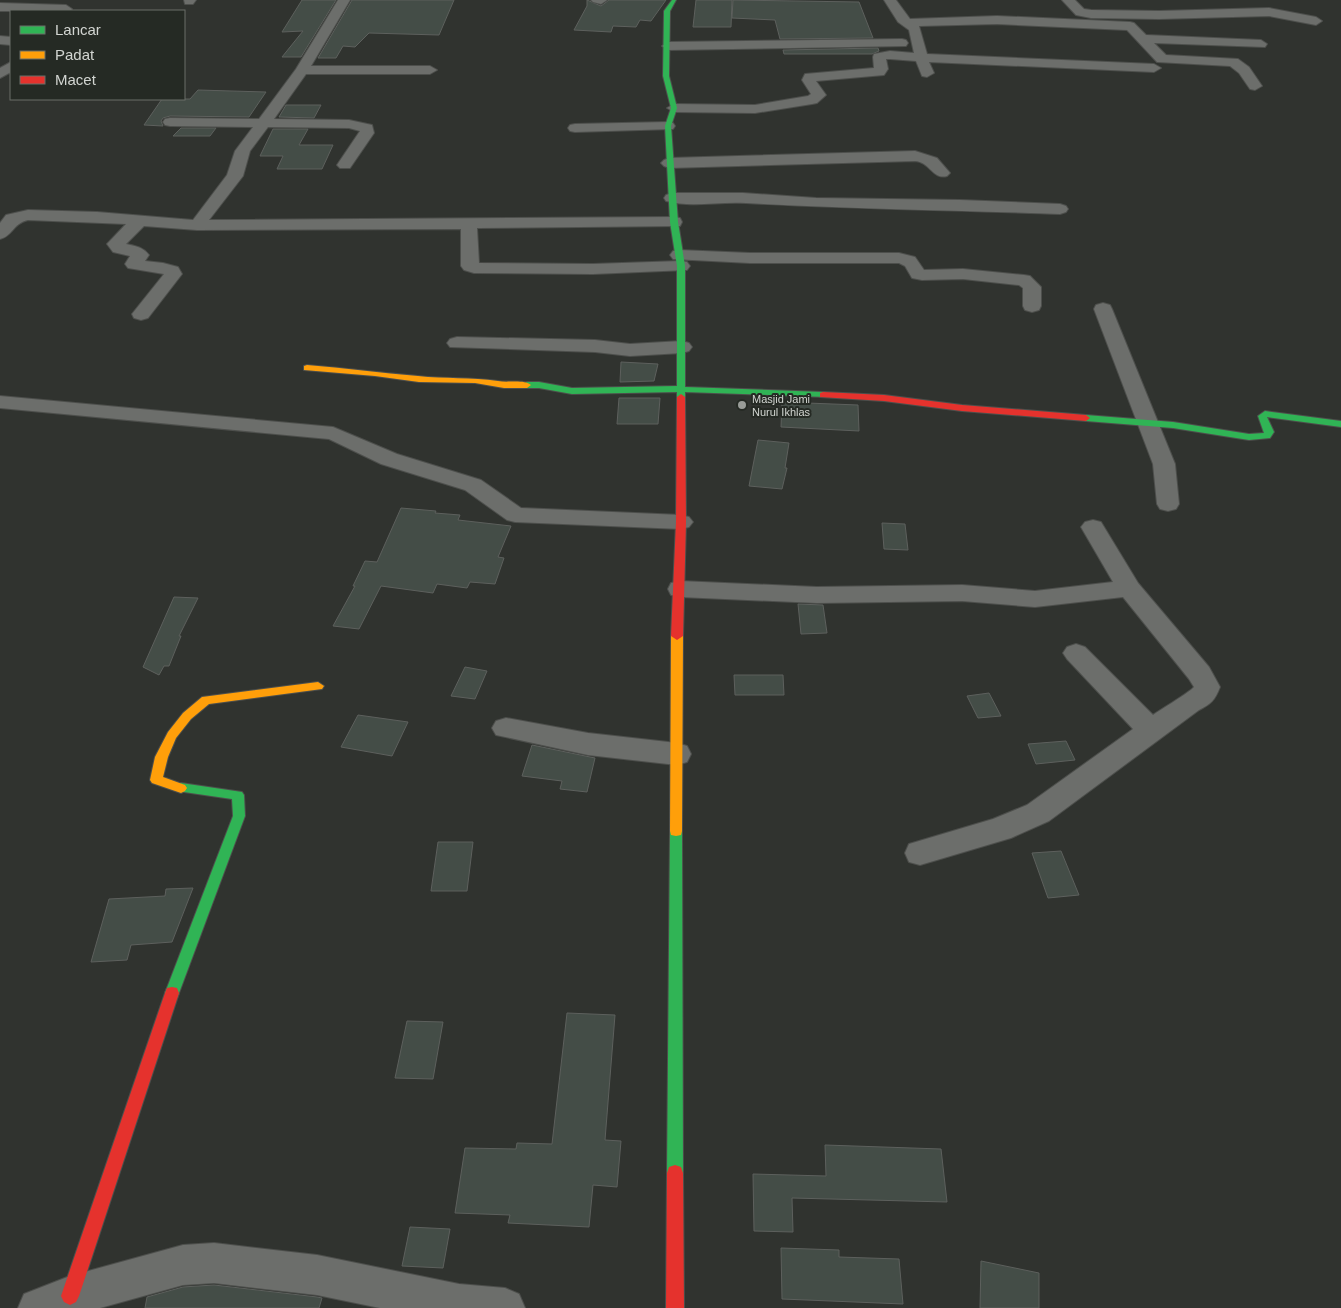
<svg xmlns="http://www.w3.org/2000/svg" width="1341" height="1308" font-family="Helvetica,sans-serif">
<style>
.building{fill:#444d47;stroke:#5d605d}
.lines{fill:none;stroke-linecap:round;stroke-linejoin:round}
.street-casing{stroke:#4d4f4c;stroke-width:2}
.fast-casing{stroke:#4d4f4c;stroke-width:2}
.slow-casing{stroke:#4d4f4c;stroke-width:2}
.jam-casing{stroke:#4d4f4c;stroke-width:2}
.street{fill:#6c6e6b;fill-rule:evenodd}
.fast{fill:#30b455;fill-rule:evenodd}
.slow{fill:#ff9f0a;fill-rule:evenodd}
.jam{fill:#e5322d;fill-rule:evenodd}
.poi-dot{fill:#999c98;stroke:#252a24;stroke-width:2}
.labels{text-anchor:middle;dominant-baseline:central;stroke-width:4;stroke-linejoin:round;paint-order:stroke}
.far-poi-label{font-size:11px;fill:#d2d5d1;stroke:#252a24;text-anchor:start}
</style>
<rect width="100%" height="100%" fill="#30332f"/>
<!-- building -->
<path class="building" d="M302 0H336L301 57H282L303 31 282 32Z
M352 0H454L439 35 369 33 355 47 343 46 336 58H318Z
M587 0 601 6 609 0H666L651 21 640 20 636 27 613 26 611 32 574 30 587 6Z
M696 0H732L731 27H693Z
M733 0 859 2 873 38 780 39 775 20 732 18Z
M878 48 879 51 872 54H784L783 50Z
M198 90 266 92 249 117 170 116 163 118 161 121 163 126 144 125 162 99H190Z
M286 105H321L314 118 279 117Z
M181 128H216L210 136H173Z
M273 129H308L299 145H333L322 169H277L283 156H260Z
M621 362 658 364 654 381 620 382Z
M619 398H660L658 424H617Z
M782 402 858 405 859 431 781 427Z
M758 440 789 443 785 468H787L782 489 749 486Z
M401 508 436 511 435 513 460 515 458 520 511 526 498 557 504 558 495 584 470 582 467 588 437 584 433 593 381 586 359 629 333 626 355 586H353L365 561 377 562Z
M882 523 905 524 908 550 884 549Z
M174 597 198 598 179 636H181L169 666H164L159 675 143 667Z
M798 604 823 605 827 633 801 634Z
M465 667 487 671 475 699 451 696Z
M734 675H783L784 695H735Z
M989 693 1001 716 978 718 967 696Z
M358 715 408 722 392 756 341 747Z
M1066 741 1075 760 1036 764 1028 744Z
M532 745 595 758 587 792 560 789 562 781 522 776Z
M438 842H473L467 891H431Z
M1061 851 1079 895 1048 898 1032 853Z
M193 888 172 942 131 945 127 960 91 962 109 899 165 896 166 889Z
M567 1013 615 1015 605 1140 621 1141 617 1187 593 1185 589 1227 508 1223 510 1215 455 1213 465 1148 516 1149 517 1143 552 1144Z
M407 1021 443 1022 433 1079 395 1078Z
M825 1145 941 1149 947 1202 792 1198 793 1232 754 1231 753 1174 826 1176Z
M410 1227 450 1229 443 1268 402 1266Z
M781 1248 839 1250V1257L899 1259 903 1304 782 1299Z
M981 1261 1039 1273V1308H980Z
M214 1285 317 1297 322 1298 319 1308H145L147 1297 183 1287Z"/>
<g class="lines">
<defs>
<path id="street" d="M184 0H196L193 4H185Z
M338 0H350L311 66H430L437 70 430 74H306L274 119 349 120 372 125 374 133 350 168H340L337 165 360 131 349 128 268 127 250 151 243 176 209 220 674 217 680 218 682 222 680 226 477 228 479 263 593 264 681 261 687 262 690 266 687 270 593 274 474 273 464 270 461 266V229L197 230 144 226 126 244C135 246 143 247 149 255L145 261 163 263 178 267 182 274 148 318 141 320 134 318 132 314 164 274 128 268 125 264 130 256 113 252 107 244 126 224 28 220C12 224 13 236 0 239V223L6 215 28 210 97 212 193 220 227 175 235 151 253 127 170 126 165 125 163 122 165 119 170 118 259 119 296 69Z
M591 0H607L601 4 593 2Z
M884 0H896L910 19 997 16 1130 22 1134 23 1146 35 1261 40 1267 44 1265 47 1154 43 1166 55 1238 59 1249 67 1262 86 1255 90 1250 89 1239 73 1230 66 1157 62 1127 30 997 24 919 26 927 54 1154 64 1161 68 1154 72 929 62 934 73 927 77 922 76 916 61 890 59H886L888 69 884 75 816 81 826 95 817 103 812 104 755 113 674 112 667 108 674 104 755 105 808 96 811 94 802 80 805 74 874 68 873 57 874 54 890 51 914 53 909 30 898 22Z
M1062 0H1075L1084 9 1091 10 1159 11 1269 8 1316 17 1322 21 1316 25 1269 16 1159 19 1091 18 1076 15Z
M0 3 66 5 72 9 70 11H0Z
M0 36 11 37V45L0 44Z
M902 39 906 40 908 43 906 46 668 50 662 46 668 42Z
M11 62V72L0 78V68Z
M668 122 673 123 675 126 673 129 575 132 570 131 568 128 570 125 575 124Z
M915 151 937 158 950 173 947 176C933 180 930 162 915 161L669 168 664 166 661 163 664 160 669 158Z
M672 193H743L816 198 960 200 1060 204 1066 206 1068 209 1066 212 1060 214C955 210 850 209 746 203 720 201 691 208 666 201L664 198 666 195Z
M679 250 750 253H899L915 257 924 270 963 269 1024 275 1030 276 1041 287V306L1039 310 1032 312 1025 310 1023 306V288L1019 285 963 279 922 280 912 278 905 266 899 263H750L673 259 670 255 673 251Z
M1103 303 1110 305 1112 309 1175 464 1179 504 1176 509 1168 511 1160 509 1157 504 1153 464 1094 309 1096 305Z
M457 337 595 340 630 344 682 341 689 343 692 347 689 351 682 353 630 356 595 352 450 347 447 343 450 339Z
M0 396 333 427 397 454 481 480 521 508 681 515 689 517 693 522 689 527 681 529 515 522 507 520 465 490 381 464 329 439 0 408Z
M1093 520 1101 522 1138 583 1209 667 1220 687C1215 700 1211 704 1199 710L1049 821 1011 838 920 865 909 862 905 853 909 844 993 819 1027 805 1133 729 1067 659 1063 653 1067 647 1076 644 1085 647 1153 715C1160 710 1190 692 1194 687L1189 679 1123 597 1035 607 962 601 817 603 680 597 671 595 668 589 671 583 680 581 817 587 962 585 1035 591 1113 582 1081 527 1085 522Z
M506 718 588 733 677 743 687 746 691 754 687 762 677 765 588 755 496 735 492 728 496 721Z
M214 1243 317 1255 459 1284 505 1288 519 1294 525 1308H380L317 1295 214 1283 183 1285 100 1308H18L24 1294 70 1276 183 1245Z"/>
<path id="fast" d="M672 0H676L670 11 669 76 677 108 671 126 678 222 685 266V387L823 392 826 393V397L685 392V397L681 400 677 397V392L572 394 539 388H527L523 385 527 382H539L572 388 677 386V266L670 222 665 126 671 108 663 76 664 11Z
M1265 411 1341 421V427L1267 417 1274 432 1270 438 1249 440 1173 428 1086 421 1082 418 1086 415 1173 422 1249 434 1264 433 1258 416Z
M181 783 242 792 244 795 245 816 179 993 177 998 172 999 167 998 165 993 233 816 232 799 177 791 175 788 177 785Z
M676 826 681 827 682 831 683 1173 681 1179 675 1181 669 1179 667 1173 670 831 671 827Z"/>
<path id="slow" d="M307 365C344 368 381 373 418 376 445 379 471 377 498 381 508 383 524 379 531 385L527 388H504L475 383 419 382 375 376 304 370V366Z
M677 632 683 636 682 831 681 835 676 836 671 835 670 831 671 636Z
M318 682 324 686 322 689 209 704 191 719 176 738 168 757 163 777 185 785 187 788 185 791 181 793 152 783 150 780 155 757 168 732 183 713 202 697Z"/>
<path id="jam" d="M823 392 884 395 962 405 1086 415 1090 418 1086 421 962 411 884 401 820 397V393Z
M681 394 685 397 686 522 683 636 677 640 671 636 676 522 677 397Z
M172 987 177 988 179 993 79 1296 76 1302 70 1305 64 1302 61 1296 165 993 167 988Z
M675 1165 681 1167 683 1173 684 1308H666L667 1173 669 1167Z"/>
</defs>
<!-- street casing -->
<use href="#street" class="street-casing"/>
<!-- fast casing -->
<use href="#fast" class="fast-casing"/>
<!-- slow casing -->
<use href="#slow" class="slow-casing"/>
<!-- jam casing -->
<use href="#jam" class="jam-casing"/>
<!-- street -->
<use href="#street" class="street"/>
<!-- fast -->
<use href="#fast" class="fast"/>
<!-- slow -->
<use href="#slow" class="slow"/>
<!-- jam -->
<use href="#jam" class="jam"/>
</g>
<!-- markers -->
<circle class="poi-dot" cx="742" cy="405" r="5"/>
<g class="labels">
<!-- far-poi labels -->
<g class="far-poi-label">
<text x="752" y="399">Masjid Jami<tspan x="752" dy="13">Nurul Ikhlas</tspan></text>
</g>
</g>
<!-- legend -->
<rect x="10" y="10" width="175" height="90" fill="#252a24" stroke="#6a6e69"/>
<rect x="20" y="26" width="25" height="8" fill="#30b455" stroke="#6a6e69"/>
<text x="55" y="35" font-size="15" fill="#d2d5d1">Lancar</text>
<rect x="20" y="51" width="25" height="8" fill="#ff9f0a" stroke="#6a6e69"/>
<text x="55" y="60" font-size="15" fill="#d2d5d1">Padat</text>
<rect x="20" y="76" width="25" height="8" fill="#e5322d" stroke="#6a6e69"/>
<text x="55" y="85" font-size="15" fill="#d2d5d1">Macet</text>
</svg>
